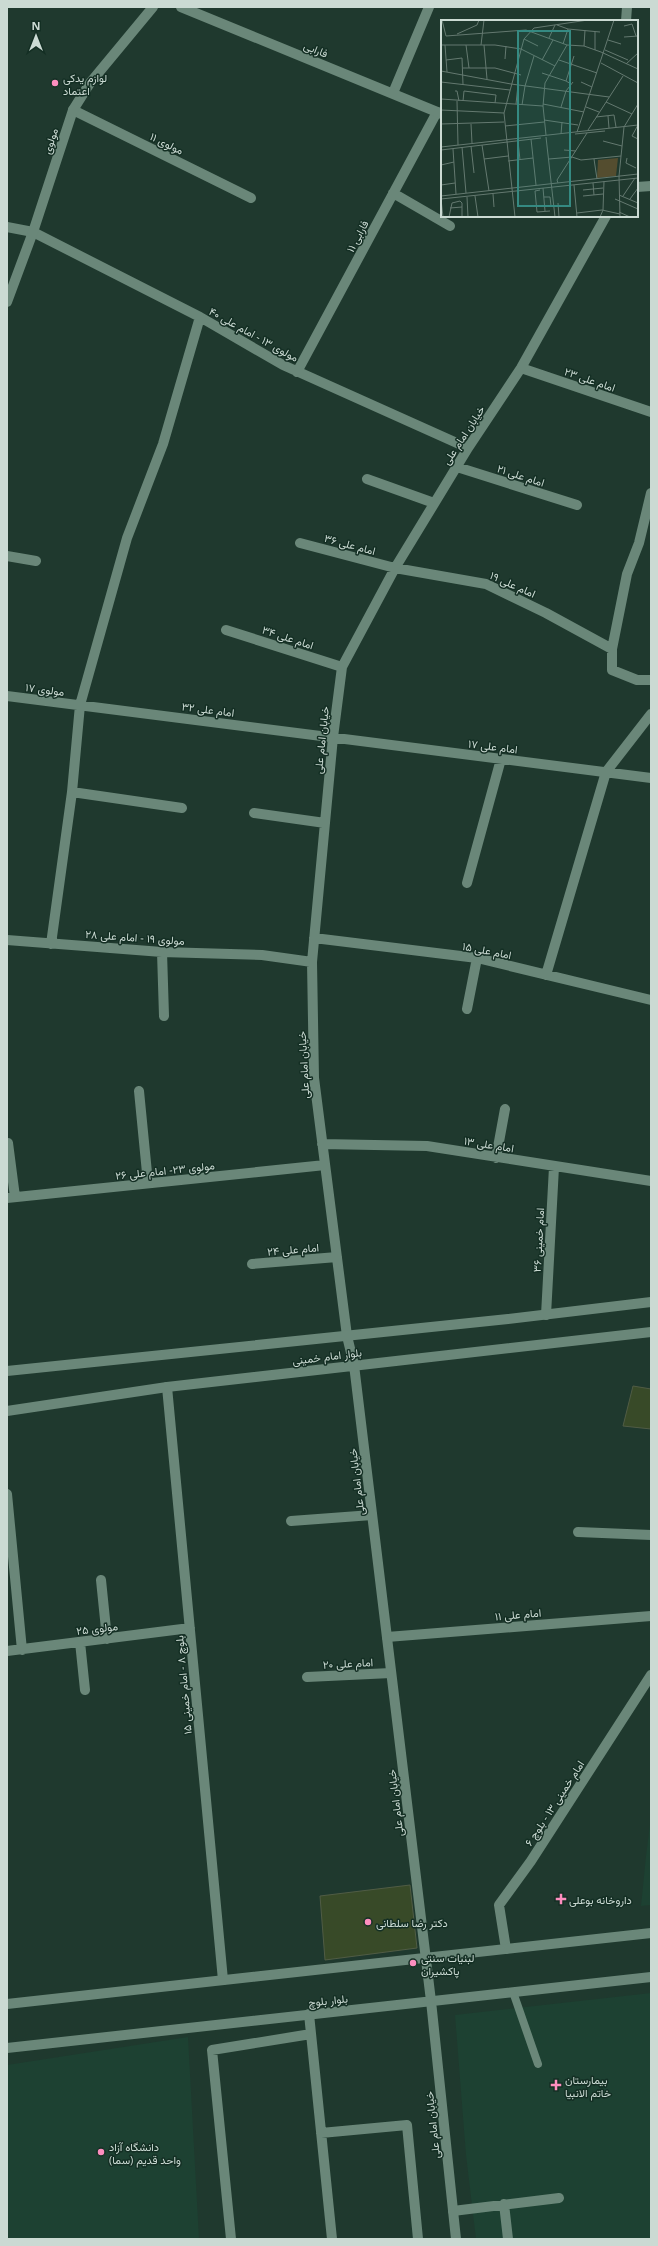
<svg xmlns="http://www.w3.org/2000/svg" width="658" height="2246" font-family="'Open Sans',Vazirmatn,sans-serif">
<style>
.built{fill:#1d4132}
.building{fill:#384a28;stroke:#505c45}
.lines{fill:none;stroke-linecap:round;stroke-linejoin:round}
.lane{stroke:#6a8779;stroke-width:8}
.street{stroke:#6a8779;stroke-width:10}
.secondary{stroke:#6a8779;stroke-width:10}
.poi-dot{fill:#fd8ebf;stroke:#142f24;stroke-width:1.5}
.labels{text-anchor:middle;dominant-baseline:central;stroke-width:3;stroke-linejoin:round;paint-order:stroke}
.street-label{font-size:11px;fill:#cbdad3;stroke:#142f24}
.poi-label{font-size:11px;fill:#cbdad3;stroke:#142f24;text-anchor:start}
.inset-road{fill:none;stroke:#647970;stroke-width:1}
.view{fill:#358a82;fill-opacity:0.15;stroke:#358a82;stroke-width:2}
.inset-edge{fill:none;stroke:#cbdad3;stroke-width:2}
</style>
<rect width="100%" height="100%" fill="#1f392e"/>
<!-- built -->
<path class="built" d="M651 1816V1905L641 1906 646 1856Z
M651 1993V2239H476L466 2155 455 2015Z
M188 2037 199 2239H7V2065Z"/>
<!-- building -->
<path class="building" d="M633 1386 651 1389V1429L623 1426Z
M410 1885 417 1948 325 1960 320 1896Z"/>
<g class="lines">
<!-- lane -->
<path class="lane" d="M513 1992 538 2064"/>
<!-- street -->
<path class="street" d="M626 21 627 7
M393 93 429 7
M73 110 251 198
M393 193 450 226
M7 227 33 232 200 317 283 365 468 448
M521 368 651 412
M297 372 437 112
M457 467 577 505
M367 479 434 503
M651 493 639 543 627 574 612 649V670L637 680H651
M300 543 395 568 486 584 546 613 612 649
M7 556 36 561
M226 630 342 667
M7 696 651 778
M72 792 182 808
M254 813 325 823
M467 883 501 759
M314 938 477 958 651 1000
M7 940 162 952 262 955 312 962
M51 944 72 792 80 705 127 538 163 444 200 317
M162 952 164 1016
M546 975 606 772 651 714
M467 1009 477 958
M139 1091 148 1183
M8 1143 15 1197
M322 1144 427 1146 651 1181
M496 1158 505 1109
M7 1198 325 1165
M252 1264 337 1257
M546 1315 554 1167
M347 1336 314 1078 312 962 333 737 342 667 395 568 468 448 521 368 606 216
M167 1387 223 1980
M7 1494 22 1650
M291 1521 372 1515
M578 1532 651 1535
M101 1580 107 1639
M387 1637 651 1616
M80 1642 85 1690
M7 1651 190 1628
M307 1677 391 1673
M506 1949 499 1905 531 1861 651 1675
M309 2014 332 2239
M321 2133 407 2125 418 2239
M504 2204 508 2239
M453 2211 559 2198
M231 2239 212 2050 311 2034"/>
<!-- secondary -->
<path class="secondary" d="M181 7 442 114
M637 187 651 186
M7 302 33 232 73 110 90 83 153 7
M347 1336 354 1365 431 2001 456 2239
M7 1371 508 1319 651 1302
M7 1411 167 1387 651 1332
M7 2004 651 1933
M7 2048 651 1977"/>
</g>
<!-- markers -->
<g class="poi-dot">
<circle cx="55" cy="83" r="4"/>
<path d="M559 1893h4v4h4v4h-4v4h-4v-4h-4v-4h4z"/>
<circle cx="368" cy="1922" r="4"/>
<circle cx="413" cy="1963" r="4"/>
<path d="M554 2079h4v4h4v4h-4v4h-4v-4h-4v-4h4z"/>
<circle cx="101" cy="2152" r="4"/>
</g>
<g class="labels">
<!-- street labels -->
<g class="street-label">
<text transform="translate(316 49) rotate(22)">فارابی</text>
<text transform="translate(50 141) rotate(-72)">مولوی</text>
<text transform="translate(167 143) rotate(26)">مولوی ۱۱</text>
<text transform="translate(357 236) rotate(-62)">فارابی ۱۱</text>
<text transform="translate(254 334) rotate(29)">مولوی ۱۳ - امام علی ۴۰</text>
<text transform="translate(590 379) rotate(19)">امام علی ۲۳</text>
<text transform="translate(463 435) rotate(-57)">خیابان امام علی</text>
<text transform="translate(521 475) rotate(18)">امام علی ۲۱</text>
<text transform="translate(350 544) rotate(15)">امام علی ۳۶</text>
<text transform="translate(513 584) rotate(24)">امام علی ۱۹</text>
<text transform="translate(288 637) rotate(18)">امام علی ۳۴</text>
<text transform="translate(45 689) rotate(7)">مولوی ۱۷</text>
<text transform="translate(208 709) rotate(7)">امام علی ۳۲</text>
<text transform="translate(321 740) rotate(-84)">خیابان امام علی</text>
<text transform="translate(493 746) rotate(7)">امام علی ۱۷</text>
<text transform="translate(135 937) rotate(4)">مولوی ۱۹ - امام علی ۲۸</text>
<text transform="translate(487 950) rotate(11)">امام علی ۱۵</text>
<text transform="translate(303 1065) rotate(-93)">خیابان امام علی</text>
<text transform="translate(489 1144) rotate(9)">امام علی ۱۳</text>
<text transform="translate(165 1170) rotate(-6)">مولوی ۲۳- امام علی ۲۶</text>
<text transform="translate(538 1240) rotate(-87)">امام خمینی ۳۶</text>
<text transform="translate(293 1249) rotate(-5)">امام علی ۲۴</text>
<text transform="translate(327 1356) rotate(-7)">بلوار امام خمینی</text>
<text transform="translate(356 1482) rotate(-97)">خیابان امام علی</text>
<text transform="translate(518 1614) rotate(-5)">امام علی ۱۱</text>
<text transform="translate(97 1628) rotate(-7)">مولوی ۲۵</text>
<text transform="translate(348 1663) rotate(-3)">امام علی ۲۰</text>
<text transform="translate(183 1685) rotate(-95)">بلوچ ۸ - امام خمینی ۱۵</text>
<text transform="translate(395 1803) rotate(-97)">خیابان امام علی</text>
<text transform="translate(554 1803) rotate(-57)">امام خمینی ۱۳ - بلوچ ۶</text>
<text transform="translate(328 2000) rotate(-6)">بلوار بلوچ</text>
<text transform="translate(432 2125) rotate(-96)">خیابان امام علی</text>
</g>
<!-- poi labels -->
<g class="poi-label">
<text x="63" y="77">لوازم یدکی<tspan x="63" dy="13">اعتماد</tspan></text>
<text x="569" y="1899">داروخانه بوعلی</text>
<text x="376" y="1922">دکتر رضا سلطانی</text>
<text x="421" y="1957">لبنیات سنتی<tspan x="421" dy="13">پاکشیران</tspan></text>
<text x="565" y="2079">بیمارستان<tspan x="565" dy="13">خاتم الانبیا</tspan></text>
<text x="109" y="2146">دانشگاه آزاد<tspan x="109" dy="13">واحد قدیم (سما)</tspan></text>
</g>
</g>
<!-- overview -->
<g transform="translate(441 20)">
<rect width="197" height="197" fill="#1f392e"/>
<path d="M177 138 175 156 156 158 157 140Z" fill="#544d2f"/>
<path class="inset-road" d="M1 0 5 16 85 10 126 25 143 26 160 32 197 49M116 5 127 9 159 12M183 6 191 4 195 16M16 14 36 5 38 0M183 17 197 16M108 18 114 5M83 19 97 26M167 20 180 24M122 24 127 9M0 25H54L80 29 114 46M4 25 6 52M25 25 28 48M40 25 43 0M43 25 46 59M143 26 144 10M154 30V12M164 30 187 40M64 39 65 26M5 40 21 38 22 65M101 40 112 20M118 40 156 53M160 43 197 63M185 44 197 33M22 48H54L80 55M0 51 70 64 168 77M101 53 125 61M0 62 69 70M140 62 151 67M130 64 125 61 133 36M14 71H16L18 81M0 79 102 86M16 81 17 125M22 81 23 71 55 75 54 83M165 82 191 94M75 84 77 65M102 84 143 92M81 85 84 66 93 36M120 87 125 71 132 62M145 87 158 92M0 90 63 93M167 96 168 108M155 97 173 95 175 107M103 100 137 105M0 104 63 102M30 104 31 123M197 105 191 116 197 119M64 106 103 102M147 110 182 56M136 112 173 0M120 114 121 102M134 114 164 111M105 115 102 86 104 63 126 25M105 117 114 197M90 119 95 165M77 121 79 140M162 121 181 126M41 125 48 171M30 126 33 153M0 127 197 105M21 127 25 173M12 129 15 174M0 130 100 118M123 130 135 131M186 138 185 143 195 148M43 139 67 136M108 139 131 137 140 140 180 136M153 139 156 159M67 141 92 138M0 145 13 142M117 163 116 160 146 113M152 163 153 175M0 165 14 163M133 165 136 197M102 168 104 191M99 170 94 171 96 192 109 191M142 170 162 168M52 174 53 187M178 175 197 183M0 176 197 154M34 176 37 197M142 176 162 174M182 176 194 158M26 177 27 197M103 177H109L110 186M0 179 2 197M0 179 197 158M174 179 197 189M189 179 197 168M117 183 118 197M9 188 21 187M178 192 189 197M136 193 161 190 179 194M8 197 11 183 19 181 21 183V197M74 197 63 93 83 19 93 8 147 0M159 197 162 190 163 161M179 197 178 156 183 107 197 84"/>
<path class="view" d="M77 11H129V186H77Z"/>
<rect width="197" height="197" class="inset-edge"/>
</g>
<!-- border -->
<rect width="658" height="2246" fill="none" stroke="#cbdad3" stroke-width="16"/>
<!-- north arrow -->
<g transform="translate(36 36)" stroke="#142f24" stroke-width="3" paint-order="stroke">
<path d="M0-3L7 15L0 10L-7 15Z" fill="#cbdad3"/>
<text y="-6" font-size="11" font-weight="bold" text-anchor="middle" fill="#cbdad3">N</text>
</g>
</svg>
